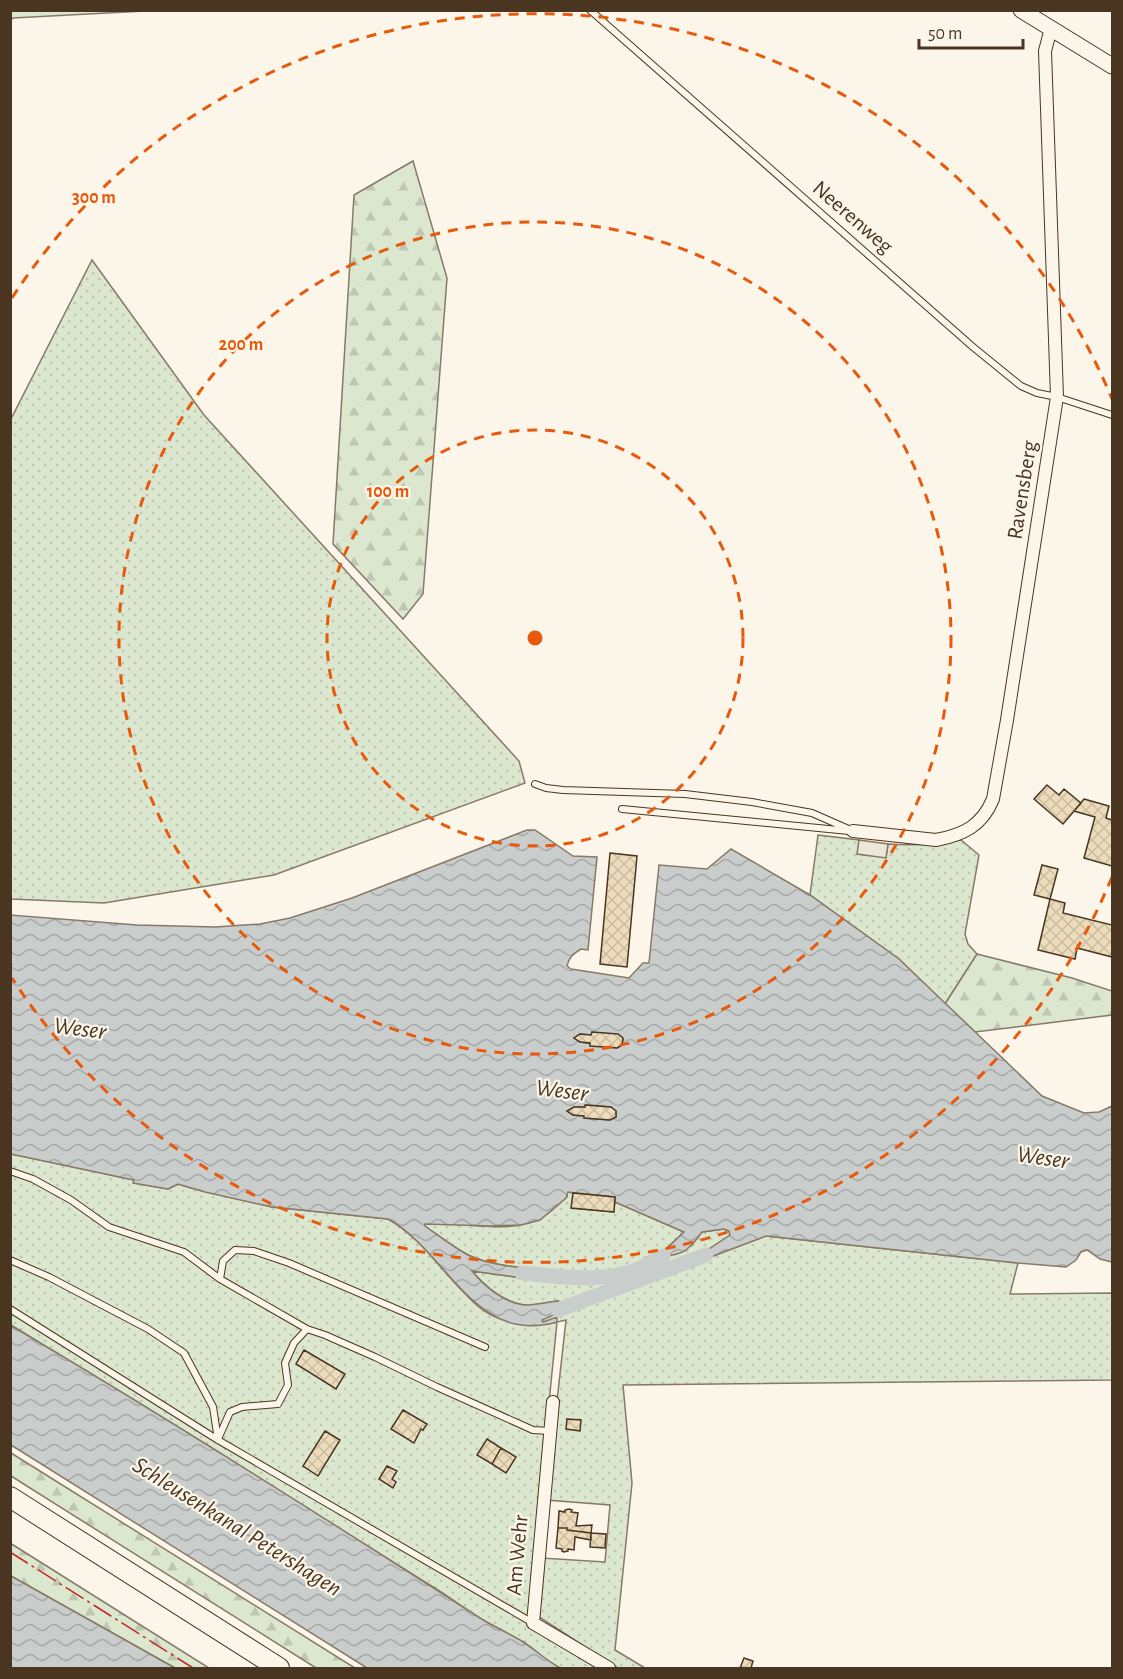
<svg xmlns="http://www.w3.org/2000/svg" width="1123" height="1679" font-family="'Alegreya Sans',sans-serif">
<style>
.green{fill:url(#green-dots);stroke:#887966;stroke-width:1.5}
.forest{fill:url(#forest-firs);stroke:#887966;stroke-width:1.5}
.parking{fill:#ede7d9;stroke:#887966;stroke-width:1.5}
.water{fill:url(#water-waves);stroke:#887966;stroke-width:1.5;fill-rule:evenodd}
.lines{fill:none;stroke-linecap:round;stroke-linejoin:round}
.canal{stroke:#c9cecd;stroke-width:15}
.building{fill:url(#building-cross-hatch);stroke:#4a3520;stroke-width:1.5}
.service-casing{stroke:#4a3520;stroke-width:8}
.minor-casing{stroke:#4a3520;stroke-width:14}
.tertiary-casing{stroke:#4a3520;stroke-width:17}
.primary-casing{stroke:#4a3520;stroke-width:22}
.service{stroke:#fbf6e9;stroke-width:6}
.minor{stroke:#fbf6e9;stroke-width:12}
.tertiary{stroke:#fbf6e9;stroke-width:15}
.primary{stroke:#fbf6e9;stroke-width:20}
.power{stroke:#c62828;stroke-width:1.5;stroke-dasharray:21 4.5 3 4.5;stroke-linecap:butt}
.ring{fill:none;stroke:#e8590c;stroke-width:3;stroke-dasharray:10 8}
.labels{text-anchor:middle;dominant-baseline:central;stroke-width:4.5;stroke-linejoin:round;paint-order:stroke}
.street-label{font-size:22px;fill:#4a3520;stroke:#fbf6e9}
.water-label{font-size:24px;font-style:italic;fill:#4a3520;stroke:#fbf6e9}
.centre{fill:#e8590c;stroke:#fbf6e9;stroke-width:3}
.ring-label{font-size:18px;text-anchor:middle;font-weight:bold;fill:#e8590c;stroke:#fbf6e9;stroke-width:4.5;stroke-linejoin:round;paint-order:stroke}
</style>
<defs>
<pattern id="green-dots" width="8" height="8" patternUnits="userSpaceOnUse" patternTransform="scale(1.5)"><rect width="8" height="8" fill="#dce7d0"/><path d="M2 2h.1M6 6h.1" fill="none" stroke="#bec7b2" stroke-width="1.8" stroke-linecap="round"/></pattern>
<pattern id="forest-firs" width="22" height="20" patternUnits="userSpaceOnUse" patternTransform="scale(1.5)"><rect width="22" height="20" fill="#dce7d0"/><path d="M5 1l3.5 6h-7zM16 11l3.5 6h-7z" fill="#bec7b2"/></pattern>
<pattern id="water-waves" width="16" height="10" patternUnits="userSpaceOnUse" patternTransform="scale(1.5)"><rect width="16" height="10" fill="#c9cecd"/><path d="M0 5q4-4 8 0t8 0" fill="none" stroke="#a5a8a6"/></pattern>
<pattern id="building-cross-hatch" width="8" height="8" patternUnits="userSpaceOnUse" patternTransform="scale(1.5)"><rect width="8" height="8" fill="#ecdcbc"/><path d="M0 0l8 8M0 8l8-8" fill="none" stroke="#ccbda1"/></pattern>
</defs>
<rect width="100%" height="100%" fill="#fbf6e9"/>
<!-- green -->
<path class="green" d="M92 260 204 415 519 761 525 783 274 875 104 903 11 899V419Z
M818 835 859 840 858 854 886 857 888 844C913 846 937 844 961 840L979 855 965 934 968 944 977 954 945 1004 899 959 810 895Z
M11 1154 134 1180V1183L168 1189 178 1184 191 1188 272 1207 388 1219C415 1234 434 1260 454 1282 467 1296 482 1314 501 1319 514 1323 530 1321 543 1322L542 1319 558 1301C547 1302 535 1306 524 1305 503 1302 485 1286 472 1271L560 1283V1281L521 1277 522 1268 561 1272 562 1271C533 1268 495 1268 468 1255 453 1247 439 1236 425 1226L424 1224C461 1220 502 1235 537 1220 548 1216 558 1204 567 1197V1192L573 1193 572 1208 613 1212 615 1202 684 1232 665 1250 691 1246 702 1232 724 1229 729 1231 731 1235 706 1251 708 1258 766 1236 1018 1263 1010 1294 1112 1293V1380L623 1385 632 1483 615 1650 645 1668H618L536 1615 541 1558 605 1562 610 1505 546 1500 566 1320 557 1322 527 1625 597 1668H560L546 1660 525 1643 481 1619 441 1592 278 1490 11 1325Z"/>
<!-- forest -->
<path class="forest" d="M11 10H144V11L13 18 11 20Z
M413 161 447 278 423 594 403 619 333 544 354 195Z
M977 954 1072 978 1112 991V1015L975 1032 945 1004Z
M11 1453 355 1668H316L11 1476Z
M10 1543 209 1668H175L11 1576Z"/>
<!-- parking -->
<path class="parking" d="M859 840 888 844 886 858 857 854Z"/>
<!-- water -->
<path class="water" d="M527 830H535L573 856 597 857 588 950 581 949C573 954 569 957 567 966L571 969 629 978 643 963H649L659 865 707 869 731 849 810 895 899 959 1042 1096 1084 1113 1099 1112 1112 1106V1262L1100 1259 1087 1250 1081 1252 1076 1260 1066 1267 1018 1263 766 1236 708 1258 706 1251 730 1235 729 1231 724 1229 702 1232C689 1249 685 1255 663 1256L665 1250 684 1232 615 1202V1197L568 1192 566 1198 540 1220 521 1225 490 1226 425 1224V1226C439 1236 453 1247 468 1255 495 1268 533 1268 562 1271V1272L522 1268V1277L561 1281 560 1283 472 1271C484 1286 504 1303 524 1305 535 1305 548 1302 558 1301V1313L542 1320 543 1322 557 1317V1322C474 1346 447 1251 388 1219L272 1207 205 1192 178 1184 168 1189 133 1183 134 1180 11 1154 10 915 137 925 215 927 260 924 290 918 352 898ZM592 1032 623 1039 622 1045 617 1048 580 1042 574 1038 580 1034 591 1035ZM586 1105 611 1107 616 1111V1117L610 1120 584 1118V1116L573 1115 568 1111 574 1107H585Z
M10 1325C169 1419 325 1518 480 1618 494 1627 509 1633 523 1642 536 1650 547 1661 560 1668H367L11 1445Z
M10 1576H11L175 1668H11Z"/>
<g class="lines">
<!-- canal -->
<path class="canal" d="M522 1273C561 1276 605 1285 643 1267 650 1264 656 1259 663 1256
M558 1310 706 1255"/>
</g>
<!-- building -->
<path class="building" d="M1047 785 1059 795 1064 789 1081 803 1063 824 1034 799Z
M1084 799 1109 806 1106 818 1112 820V866L1084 858 1095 817 1074 811Z
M610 853 637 856 627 967 600 964Z
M1042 865 1058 869 1050 899 1034 895Z
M1050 899 1065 903 1063 913 1112 925V957L1077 948 1075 959 1038 950Z
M592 1032 618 1034 623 1038 622 1045 617 1048 590 1046V1043L580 1042 574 1038 580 1034 591 1035Z
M585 1105 611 1107 616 1111V1117L610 1120 584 1118V1116L573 1115 567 1111 574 1107H585Z
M573 1193 615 1197 614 1212 571 1208Z
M304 1350 345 1374 336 1389 296 1364Z
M403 1410 427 1424 423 1430 421 1429 414 1443 391 1429Z
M567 1419 581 1420 580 1431 566 1429Z
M325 1431 340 1440 318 1476 303 1466Z
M487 1439 501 1448 492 1464 477 1455Z
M501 1448 516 1457 506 1473 492 1464Z
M387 1466 397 1471 392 1479 396 1482 393 1488 379 1479Z
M569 1509 572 1510 571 1512 578 1513 576 1526 592 1525 591 1533 567 1530V1528H558L559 1511 565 1512V1510Z
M558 1528H567V1530L591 1533V1540L575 1537 574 1550 568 1549V1551L564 1552 562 1551V1549L556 1548Z
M591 1533 606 1534 605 1548 590 1547Z
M744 1658 753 1661 751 1668H740Z"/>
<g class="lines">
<defs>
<path id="service" d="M590 10 973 347 1021 386 1037 393 1057 397 1112 415
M535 784 546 788 563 790 685 794 752 802 812 813 853 831
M622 809 849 831
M10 1171 33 1179 71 1200 109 1227 184 1252 220 1279 307 1329 325 1335 375 1357 437 1387 533 1430 550 1431
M10 1260 49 1277 148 1329 184 1353 213 1407 218 1440
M220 1279 223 1261 235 1250 254 1251 289 1263 485 1347
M10 1309 218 1440 533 1623
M218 1439 230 1412 242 1407 278 1404 288 1385 285 1363 294 1343 307 1329"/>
<path id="minor" d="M853 831 936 840C963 835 982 826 993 799L1007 720 1057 397 1045 51 1051 28
M553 1402 533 1623 609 1668"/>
<path id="tertiary" d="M1021 10 1112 66"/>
<path id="primary" d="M10 1497 279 1668"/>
</defs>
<!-- service casing -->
<use href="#service" class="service-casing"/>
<!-- minor casing -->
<use href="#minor" class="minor-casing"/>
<!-- tertiary casing -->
<use href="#tertiary" class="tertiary-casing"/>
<!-- primary casing -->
<use href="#primary" class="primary-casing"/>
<!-- service -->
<use href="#service" class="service"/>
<!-- minor -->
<use href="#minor" class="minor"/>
<!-- tertiary -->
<use href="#tertiary" class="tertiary"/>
<!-- primary -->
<use href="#primary" class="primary"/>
<!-- power -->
<path class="power" d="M10 1552 193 1668"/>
</g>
<!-- distance rings -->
<g class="ring">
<circle cx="535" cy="638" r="208"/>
<circle cx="535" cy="638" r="416"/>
<path d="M1112 877A624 624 0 0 1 12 978M12 298A624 624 0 0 1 1112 399"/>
</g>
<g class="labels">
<!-- street labels -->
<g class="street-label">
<text transform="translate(853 217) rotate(41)">Neerenweg</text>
<text transform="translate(1022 490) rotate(-81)">Ravensberg</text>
<text transform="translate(517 1555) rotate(-85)">Am Wehr</text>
</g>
<!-- water labels -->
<g class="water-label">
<text transform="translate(80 1029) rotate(7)">Weser</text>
<text transform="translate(562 1091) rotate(7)">Weser</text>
<text transform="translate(1043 1158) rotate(8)">Weser</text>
<text transform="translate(237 1527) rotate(32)">Schleusenkanal Petershagen</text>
</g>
</g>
<circle cx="535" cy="638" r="9" class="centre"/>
<g class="ring-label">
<text x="94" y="203">300 m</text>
<text x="241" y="350">200 m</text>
<text x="388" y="497">100 m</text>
</g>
<!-- border -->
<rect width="1123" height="1679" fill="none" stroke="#4a3520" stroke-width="24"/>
<!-- scale -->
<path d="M919 39v9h104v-9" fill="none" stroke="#4a3520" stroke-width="3"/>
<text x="928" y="39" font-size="18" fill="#4a3520" stroke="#fbf6e9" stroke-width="4.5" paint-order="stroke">50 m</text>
</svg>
